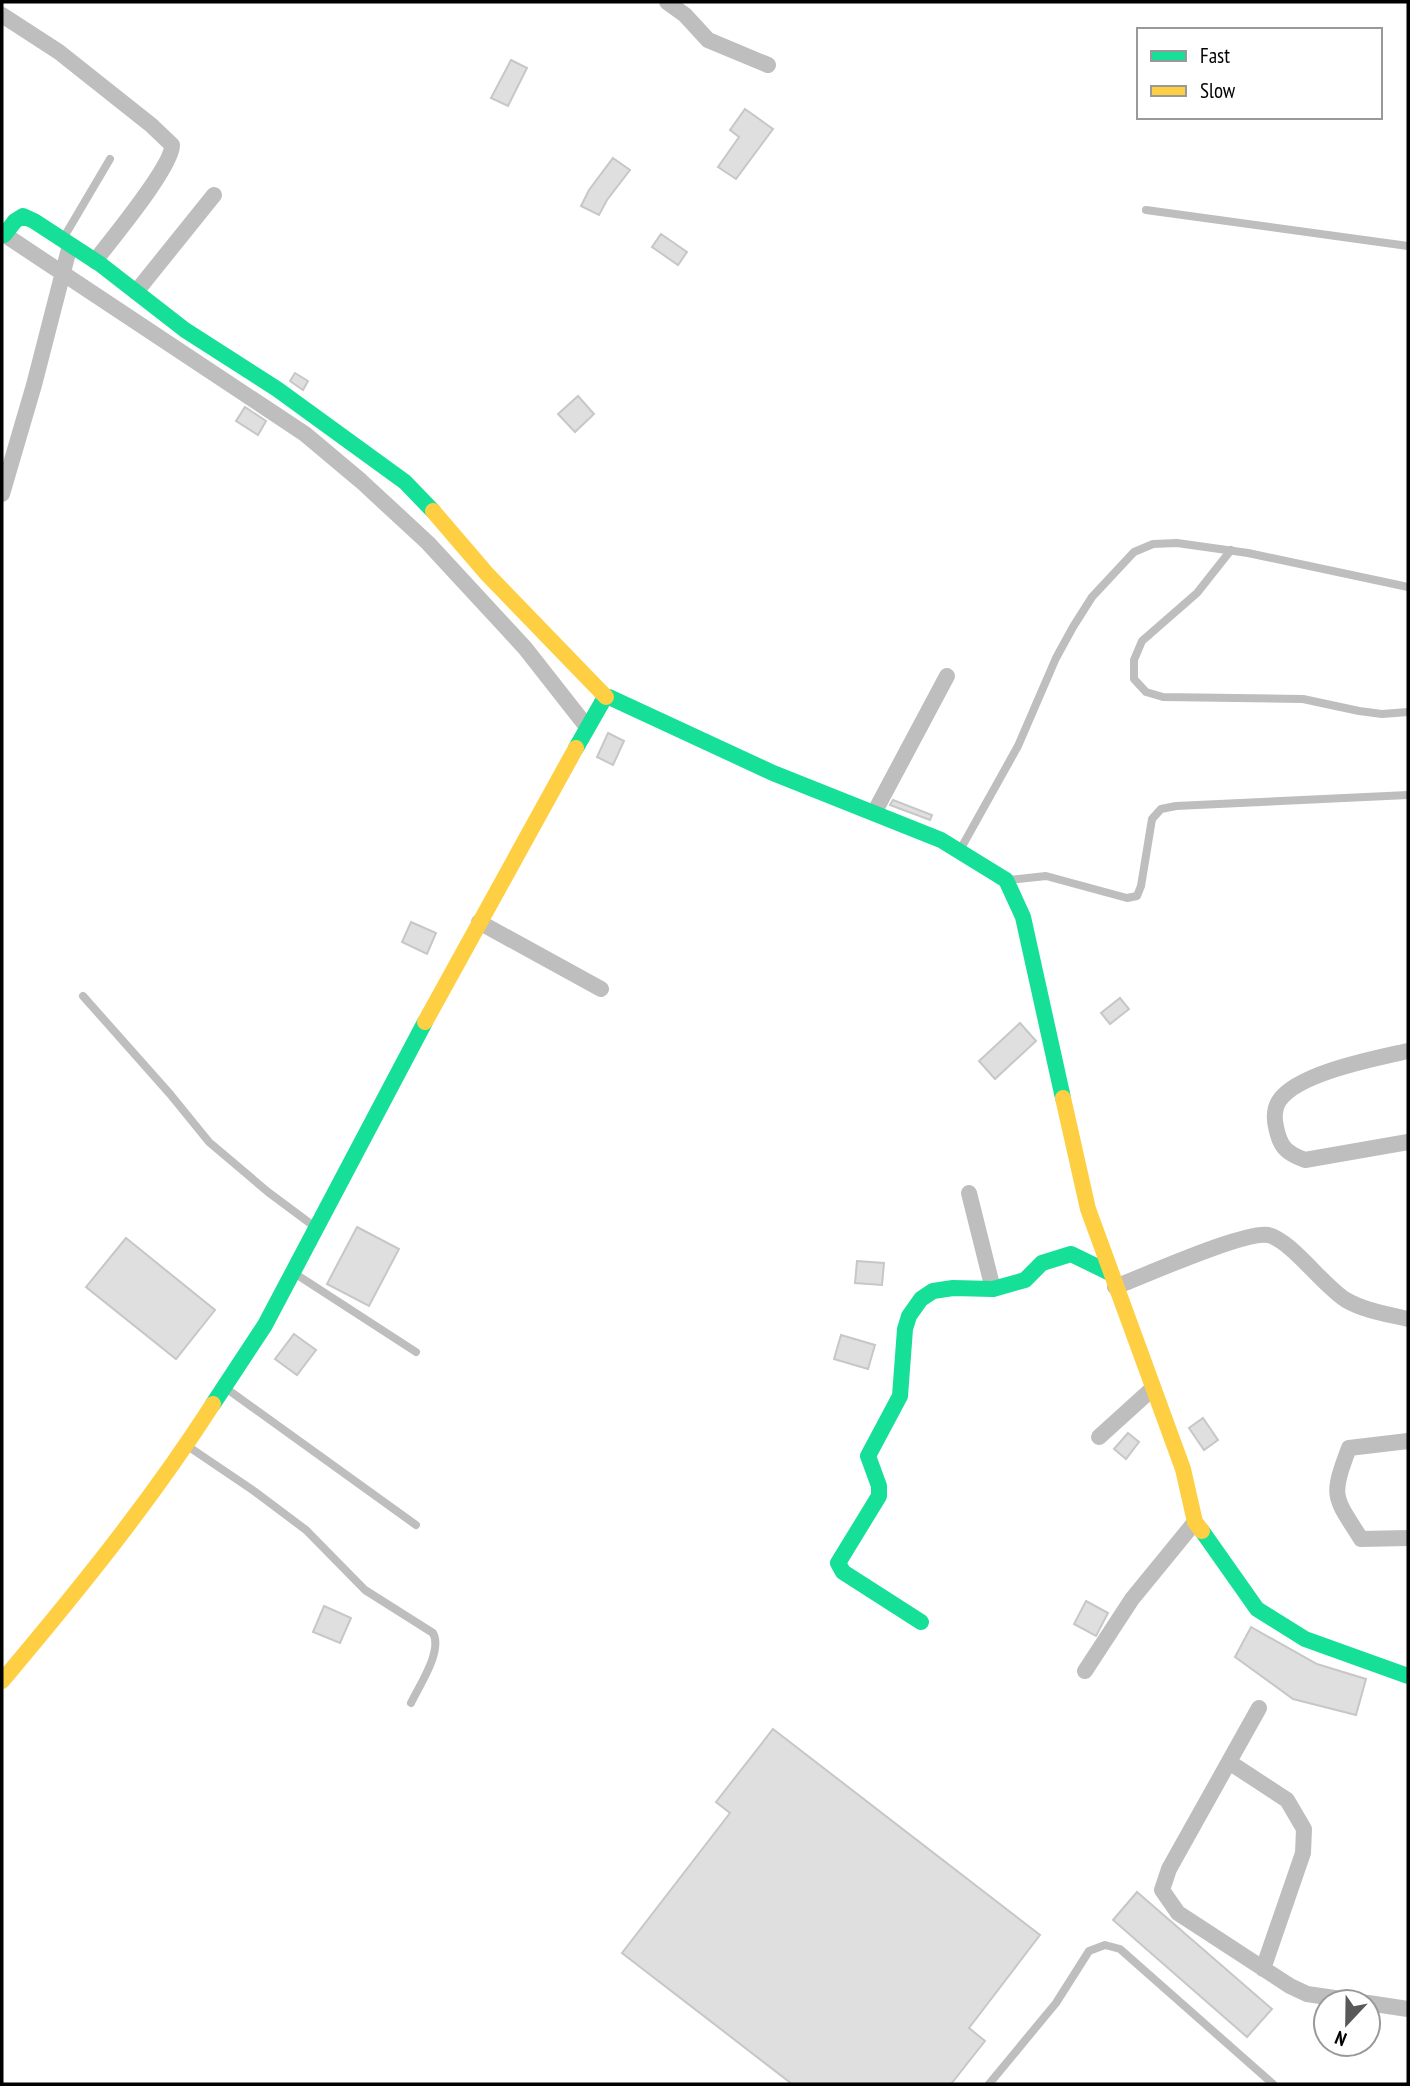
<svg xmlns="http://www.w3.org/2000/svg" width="1410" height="2086" font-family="'PT Sans Narrow',sans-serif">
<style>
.building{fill:#dfdfdf;stroke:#c7c7c7;stroke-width:2}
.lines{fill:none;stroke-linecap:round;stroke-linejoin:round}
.lane{stroke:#bebebe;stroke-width:8}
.street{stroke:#bebebe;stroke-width:16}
.fast{stroke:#16e098;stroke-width:16}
.slow{stroke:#ffcf43;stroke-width:16}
</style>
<rect width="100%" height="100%" fill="#fff"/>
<!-- building -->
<path class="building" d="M511 60 527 68 508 106 491 98Z
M745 109 773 129 736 179 718 167 739 137 730 130Z
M613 158 630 170 607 200 599 215 581 206 589 190Z
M661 234 687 252 678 265 652 247Z
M295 373 308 381 303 390 290 381Z
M578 396 594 414 575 432 558 414Z
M245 407 266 421 258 435 236 421Z
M608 733 624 741 613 765 597 757Z
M893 800 932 815 930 820 890 805Z
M411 922 436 933 427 954 402 942Z
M1120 998 1129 1009 1110 1024 1101 1013Z
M1020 1023 1036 1041 995 1079 979 1061Z
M357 1227 399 1249 369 1306 327 1284Z
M126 1238 215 1310 176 1359 86 1287Z
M857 1261 884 1263 882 1285 855 1283Z
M294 1334 316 1350 297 1375 275 1359Z
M841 1335 875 1345 868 1369 834 1359Z
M1203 1418 1218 1440 1204 1450 1189 1428Z
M1128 1433 1139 1442 1126 1459 1114 1449Z
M1086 1601 1108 1613 1096 1636 1074 1624Z
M324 1606 351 1618 340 1643 313 1632Z
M1251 1627 1317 1664 1366 1679 1356 1715 1293 1699 1235 1657Z
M773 1729 1040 1935 969 2028 985 2041 951 2084H792L622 1953 730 1813 716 1802Z
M1137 1892 1272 2009 1247 2037 1113 1920Z"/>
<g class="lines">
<!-- lane -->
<path class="lane" d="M1146 210 1408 246
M64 237 110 159
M1231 550 1197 593 1142 641 1134 660V679L1146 692 1163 697 1303 699 1359 711 1382 714 1408 712
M960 850 1018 746 1056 658 1073 627 1092 597 1134 552 1153 544 1177 543 1248 553 1408 587
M1009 880 1046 876 1127 898 1137 896 1141 886 1152 819 1161 809 1176 806 1408 795
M83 996 170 1094 209 1142 268 1192 315 1227
M294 1273 416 1352
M227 1389 416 1525
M189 1447 254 1491 306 1530 365 1590 433 1633C443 1651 419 1686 411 1703
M989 2084 1056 2003 1089 1951 1105 1945 1120 1949 1273 2084"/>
<!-- street -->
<path class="street" d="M667 2 685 15 708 40 768 65
M2 15 59 52 151 125 172 145C173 166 110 241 95 261
M2 233 305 434 361 481 428 543 525 648 587 727
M136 292 214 195
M2 494 34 385 70 245
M874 813 947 676
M479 922 601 989
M1408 1051C1377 1058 1297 1073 1279 1101 1274 1109 1274 1118 1276 1127 1280 1147 1286 1153 1305 1160L1408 1142
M969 1193 993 1289
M1115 1287C1144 1276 1244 1231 1268 1235 1291 1240 1324 1287 1346 1300 1365 1311 1388 1314 1408 1319
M1099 1437 1152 1389
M1408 1441 1349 1448C1330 1498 1334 1496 1361 1539L1408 1538
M1085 1671 1132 1599 1195 1522
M1259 1708 1169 1869 1162 1890 1178 1913 1290 1986 1307 1994 1362 2002
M1229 1762 1287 1800 1304 1829 1303 1853 1263 1969
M1368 2003 1408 2009"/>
<!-- fast -->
<path class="fast" d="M4 235 15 221 23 216 34 221 100 264 185 330 277 389 405 482 433 511
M576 748 604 699 609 697 773 773 941 840 1006 880 1023 917 1063 1098
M213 1404 265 1325 425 1022
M1202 1531 1257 1609 1305 1639 1408 1676
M921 1622 843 1572 838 1563 879 1496V1486L868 1456 900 1396 905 1329 909 1316 921 1299 933 1291 953 1288 993 1289 1025 1280 1042 1263 1071 1254 1110 1273"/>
<!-- slow -->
<path class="slow" d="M433 511 487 574 606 697
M425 1022 576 748
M1063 1098 1088 1209 1183 1469 1195 1522 1202 1531
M2 1681C77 1592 150 1502 213 1404"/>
</g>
<!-- border -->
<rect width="1410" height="2086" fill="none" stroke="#000000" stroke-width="7"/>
<!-- legend -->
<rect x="1137" y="28" width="245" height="91" fill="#ffffff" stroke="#999999" stroke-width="2"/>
<rect x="1151" y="51" width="35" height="10" fill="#16e098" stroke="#999999" stroke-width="2"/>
<text x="1200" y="63" font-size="21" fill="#000000">Fast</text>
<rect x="1151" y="86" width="35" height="10" fill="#ffcf43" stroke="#999999" stroke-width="2"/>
<text x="1200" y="98" font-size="21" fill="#000000">Slow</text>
<!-- north arrow -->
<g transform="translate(1347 2023) rotate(202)"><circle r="33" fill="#ffffff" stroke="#999999" stroke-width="2"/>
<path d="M0-5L12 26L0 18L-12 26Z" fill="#595959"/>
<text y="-10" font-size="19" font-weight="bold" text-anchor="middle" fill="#000000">N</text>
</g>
</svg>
